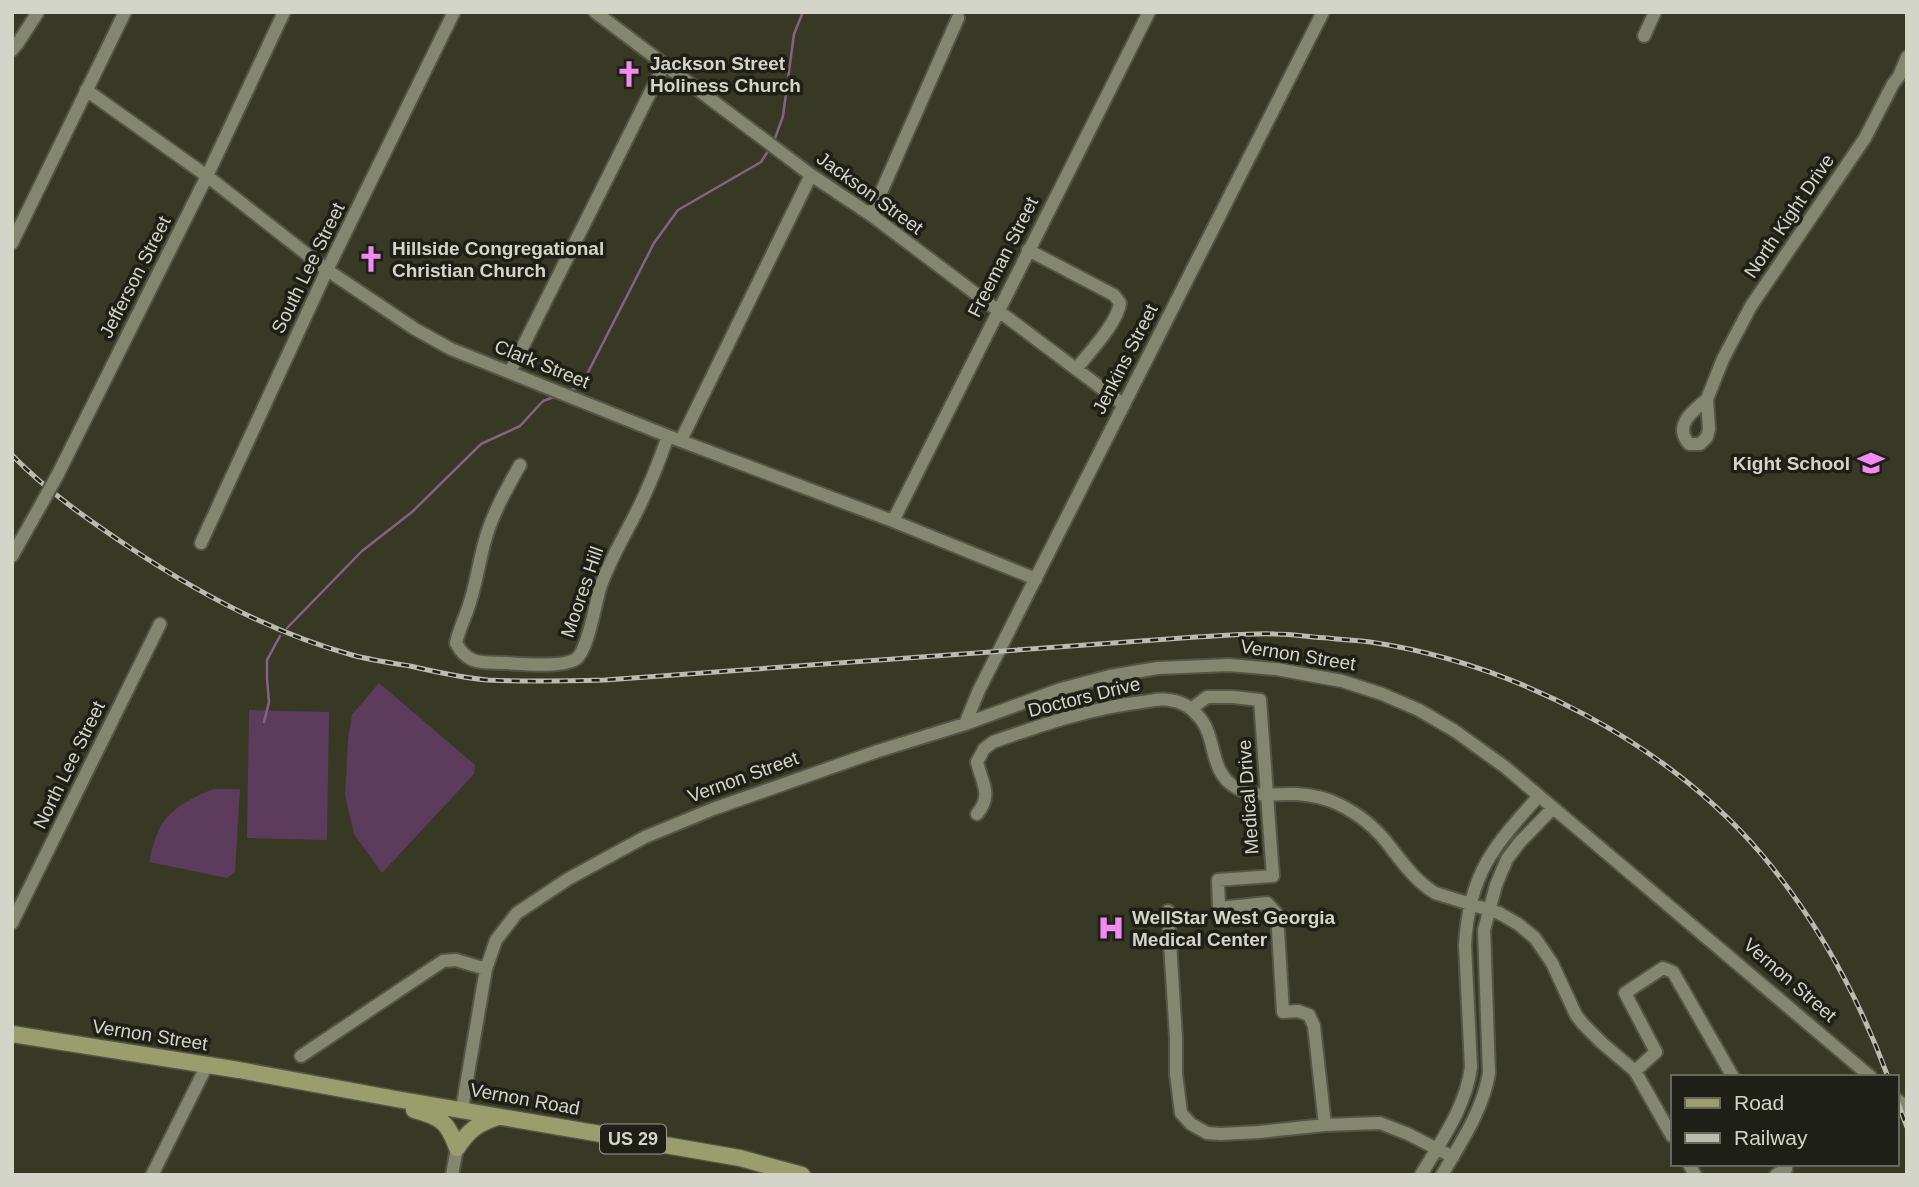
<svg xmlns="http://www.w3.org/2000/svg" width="1919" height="1187" font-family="Arial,sans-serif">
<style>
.grass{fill:#5d3b5d}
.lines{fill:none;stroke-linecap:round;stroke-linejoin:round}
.stream{stroke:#876086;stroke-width:2.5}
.minor-casing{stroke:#545645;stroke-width:16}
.major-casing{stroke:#545645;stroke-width:19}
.minor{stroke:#848770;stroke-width:12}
.major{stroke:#9a9e6c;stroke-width:16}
.rail-casing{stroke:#babcaf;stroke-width:5}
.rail{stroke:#1e1f16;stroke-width:2.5;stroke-dasharray:8;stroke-linecap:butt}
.minor-bridge-casing{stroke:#545645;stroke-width:16;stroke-linecap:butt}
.minor-bridge{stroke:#848770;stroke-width:12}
.labels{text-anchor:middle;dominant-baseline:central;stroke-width:7;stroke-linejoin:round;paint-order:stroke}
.shield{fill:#1e1f16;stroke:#9d9e93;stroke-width:2}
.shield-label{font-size:18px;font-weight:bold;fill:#d3d5c9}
.poi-label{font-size:19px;font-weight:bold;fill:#d3d5c9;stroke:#1e1f16;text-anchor:start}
.street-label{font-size:19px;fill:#d3d5c9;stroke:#1e1f16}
</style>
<rect width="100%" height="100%" fill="#373925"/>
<!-- grass -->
<path class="grass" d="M379 683 475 765 474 774 382 873 354 834 345 795 348 740 352 715Z
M249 710 329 712 327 840 247 838Z
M214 789H240L235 872 227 878 149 862C152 850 155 835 162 824 173 807 195 796 214 789Z"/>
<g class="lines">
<!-- stream -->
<path class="stream" d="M774 141 783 116 794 34 803 12
M571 390 581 386 654 243 678 210 761 162 768 151
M287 628 362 551 412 512 481 444 520 426 543 401 554 397
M264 722 269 702 267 679V660L280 636"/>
<defs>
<path id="minor" d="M595 12 811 175 871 215 1124 405
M1644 36 1655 12
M12 50 18 43 38 12
M86 90 207 176 327 270 415 329 451 349 668 436 893 521 1036 579
M871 215 958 18
M12 243 125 12
M1028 250 1114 295 1120 303C1118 322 1089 353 1076 369
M510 372 664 65
M1707 399C1693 411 1673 425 1689 444H1700L1707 437 1709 429 1707 399 1723 359 1751 306 1865 138 1893 84 1899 76 1907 57
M681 440 811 175
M520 465C506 490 491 516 484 544 479 563 476 583 470 602 466 616 459 629 456 643 468 666 483 662 506 663 523 664 562 668 576 659 588 650 595 605 600 588 609 561 624 537 637 511 649 487 659 462 668 436
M58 474 207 176 284 12
M893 521 1149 12
M201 543 327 270 454 12
M12 556 42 503
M1191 709 1207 697H1233L1260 700 1273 876 1218 880 1219 908 1267 903 1277 914 1283 1012 1298 1011 1309 1015 1314 1026 1325 1125
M965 724 979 690 1323 12
M977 814C993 795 982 783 977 762L984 749 993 742C1041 725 1091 708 1142 702 1151 701 1160 698 1169 700 1181 701 1192 708 1200 718 1217 739 1209 771 1235 787 1254 799 1276 793 1297 794 1311 795 1326 798 1338 804 1359 814 1378 830 1391 848 1405 866 1416 881 1435 893L1499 913 1518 924 1535 938 1552 963 1576 1015 1583 1024 1602 1043 1635 1071 1672 1136
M1168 911 1176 1038V1074L1181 1113 1191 1124 1207 1133 1221 1134 1259 1132 1325 1125 1380 1123 1408 1134 1453 1157
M12 923 160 624
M301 1056 443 961 456 960 486 969
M1635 1071 1656 1052 1625 993 1663 968 1673 972 1733 1077
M1896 1099 1907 1108
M462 1109 486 969 496 940 517 913 568 879 645 837 713 809 878 751 965 724 1061 689 1110 676 1158 668 1229 665 1276 669 1342 681 1382 694 1419 710 1455 731 1505 767 1871 1077
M1689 1164 1695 1175
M152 1175 207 1065
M452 1175 457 1148
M1421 1175C1441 1141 1466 1107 1471 1067L1465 945C1469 874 1493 847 1538 797
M1442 1175C1461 1142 1483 1110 1489 1073L1484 930 1496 885 1507 859 1520 842 1552 809
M1776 1175 1786 1169 1784 1164"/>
<path id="major" d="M12 1034 239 1070 396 1099 665 1145 740 1158 802 1175
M414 1110C441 1117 448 1122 457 1148
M457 1148C469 1130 477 1124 498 1117"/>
</defs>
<!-- minor casing -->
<use href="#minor" class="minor-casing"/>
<!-- major casing -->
<use href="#major" class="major-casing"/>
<!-- minor -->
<use href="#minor" class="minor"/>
<!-- major -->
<use href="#major" class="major"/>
<defs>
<path id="rail" d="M12 455C47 491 87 519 129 547 198 593 272 633 352 655 371 660 391 663 410 666 436 672 462 678 488 680 527 682 566 681 605 680L1196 637C1222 636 1249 633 1275 634 1293 634 1310 637 1328 638 1342 640 1356 640 1370 642 1514 663 1669 744 1763 856 1817 921 1859 998 1888 1077
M1896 1098 1907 1127"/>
</defs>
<!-- rail casing -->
<use href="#rail" class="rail-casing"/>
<!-- rail -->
<use href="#rail" class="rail"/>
<defs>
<path id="minor-bridge" d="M42 503 58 474"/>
</defs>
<!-- minor-bridge casing -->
<use href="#minor-bridge" class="minor-bridge-casing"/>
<!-- minor-bridge -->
<use href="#minor-bridge" class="minor-bridge"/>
</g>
<!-- icons -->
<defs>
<symbol id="church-bare" viewBox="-9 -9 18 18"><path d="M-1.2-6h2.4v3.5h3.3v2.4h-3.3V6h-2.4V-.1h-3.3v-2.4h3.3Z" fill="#f38af2" stroke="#1e1f16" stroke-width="2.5" paint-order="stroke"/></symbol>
<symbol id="school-bare" viewBox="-9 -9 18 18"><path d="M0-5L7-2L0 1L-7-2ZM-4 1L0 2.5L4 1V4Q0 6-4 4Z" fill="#f38af2" stroke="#1e1f16" stroke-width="2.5" paint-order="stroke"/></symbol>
<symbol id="hospital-bare" viewBox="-9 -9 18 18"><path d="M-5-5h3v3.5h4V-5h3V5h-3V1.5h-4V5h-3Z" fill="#f38af2" stroke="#1e1f16" stroke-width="2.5" paint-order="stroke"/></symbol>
</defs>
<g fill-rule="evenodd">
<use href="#church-bare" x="610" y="55" width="38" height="38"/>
<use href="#church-bare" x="352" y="240" width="38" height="38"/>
<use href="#school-bare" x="1852" y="444" width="38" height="38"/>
<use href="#hospital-bare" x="1092" y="909" width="38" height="38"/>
</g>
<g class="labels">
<!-- shield labels -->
<rect class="shield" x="600" y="1124.5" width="66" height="29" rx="5"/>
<g class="shield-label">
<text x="633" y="1139">US 29</text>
</g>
<!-- poi labels -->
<g class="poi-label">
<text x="650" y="63">Jackson Street<tspan x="650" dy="22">Holiness Church</tspan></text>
<text x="392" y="248">Hillside Congregational<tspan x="392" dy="22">Christian Church</tspan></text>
<text x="1850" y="463" text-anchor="end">Kight School</text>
<text x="1132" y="917">WellStar West Georgia<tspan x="1132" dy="22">Medical Center</tspan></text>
</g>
<!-- street labels -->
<g class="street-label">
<text transform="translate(870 193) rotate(36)">Jackson Street</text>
<text transform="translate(1789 216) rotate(-56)">North Kight Drive</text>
<text transform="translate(1003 257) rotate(-63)">Freeman Street</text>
<text transform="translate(308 268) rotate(-64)">South Lee Street</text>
<text transform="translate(135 277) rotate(-63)">Jefferson Street</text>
<text transform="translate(1125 359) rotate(-63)">Jenkins Street</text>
<text transform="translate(542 364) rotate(22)">Clark Street</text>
<text transform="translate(582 592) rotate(-71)">Moores Hill</text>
<text transform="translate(1298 655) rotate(9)">Vernon Street</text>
<text transform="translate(1084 697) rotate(-14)">Doctors Drive</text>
<text transform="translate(69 765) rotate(-64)">North Lee Street</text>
<text transform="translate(743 777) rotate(-20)">Vernon Street</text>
<text transform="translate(1248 797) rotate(-94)">Medical Drive</text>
<text transform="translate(1790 980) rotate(41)">Vernon Street</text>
<text transform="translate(150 1035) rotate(9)">Vernon Street</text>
<text transform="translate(525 1099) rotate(10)">Vernon Road</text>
</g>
</g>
<!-- border -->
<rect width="1919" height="1187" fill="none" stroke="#d3d5c9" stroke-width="28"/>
<!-- legend -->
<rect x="1671" y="1075" width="228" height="91" fill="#1e1f16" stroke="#66685e" stroke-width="2"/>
<rect x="1685" y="1098" width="35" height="10" fill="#9a9e6c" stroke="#66685e" stroke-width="2"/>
<text x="1734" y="1110" font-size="21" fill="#d3d5c9">Road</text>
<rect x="1685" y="1133" width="35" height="10" fill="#babcaf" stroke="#66685e" stroke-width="2"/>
<text x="1734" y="1145" font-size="21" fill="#d3d5c9">Railway</text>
</svg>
